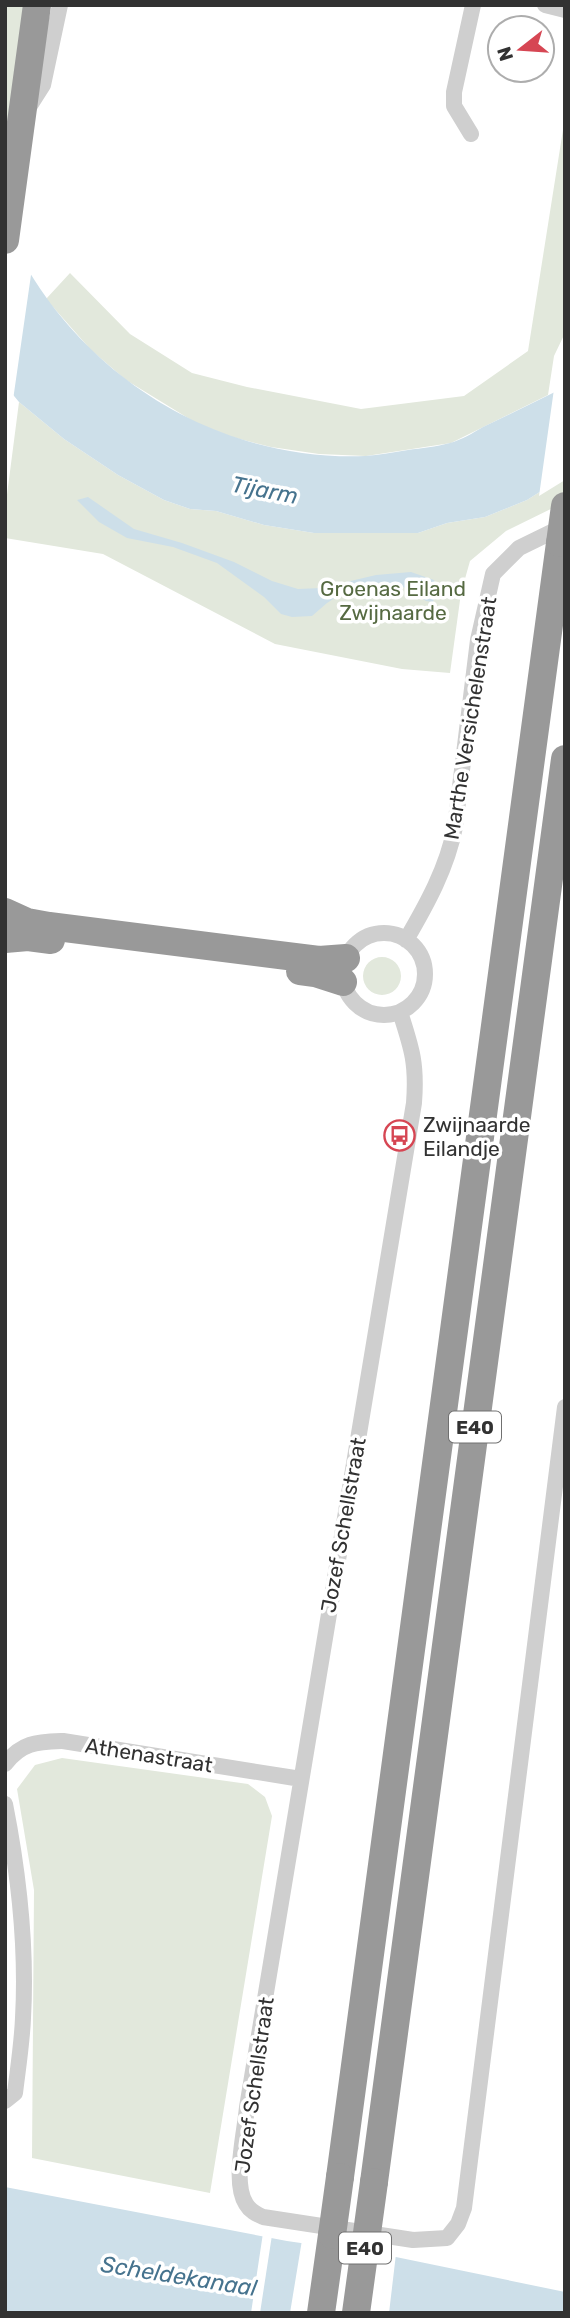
<svg xmlns="http://www.w3.org/2000/svg" width="570" height="2318" font-family="Rubik,sans-serif">
<style>
.green{fill:#e2e8dc}
.water{fill:#cddfe9}
.pier{fill:#fff}
.lines{fill:none;stroke-linecap:round;stroke-linejoin:round}
.street{stroke:#cfcfcf;stroke-width:16}
.highway{stroke:#999;stroke-width:28}
.highway-bridge{stroke:#999;stroke-width:28}
.labels{text-anchor:middle;dominant-baseline:central;stroke-width:7;stroke-linejoin:round;paint-order:stroke}
.shield{fill:#fff;stroke:#707070;stroke-width:2}
.shield-label{font-size:19px;font-weight:bold;fill:#323232}
.park-label{font-size:21px;fill:#566a42;stroke:#fff}
.street-label{font-size:21px;fill:#323232;stroke:#fff}
.poi-label{font-size:21px;fill:#323232;stroke:#fff;text-anchor:start}
.water-label{font-size:23px;font-style:italic;fill:#46738e;stroke:#fff}
</style>
<rect width="100%" height="100%" fill="#fff"/>
<!-- green -->
<path class="green" d="M5 5H28L5 160Z
M565 117V333L554 356 548 395 451 443 366 456 319 454 271 447 232 437 196 423 126 380 91 350 46 299 70 273 130 334 192 373 247 387 361 409 464 396 528 351Z
M19 402 64 439 118 475 164 500 190 509 216 511 264 525 314 533H418L447 523 485 517 527 500 565 476V502L506 531 470 561 461 593 450 673 402 669 275 644 103 554 5 538V510Z
M363 976a19 19 0 1 1 38 0a19 19 0 1 1-38 0Z
M62 1758 248 1784 265 1797 272 1816 210 2193 32 2158 34 1890 17 1789 35 1765Z"/>
<!-- water -->
<path class="water" d="M30 273C101 389 229 461 365 456 379 455 394 452 408 450 421 448 436 447 450 443 461 440 473 433 483 427 511 414 538 400 565 387V476L527 500 485 517 447 523 418 533H314L264 525 216 511 190 509 164 500 118 475 64 439 19 402 5 385Z
M88 497 134 529 182 543 234 562 272 581 298 589 321 588 376 575 411 572 434 580 437 589 433 602 426 601 406 588 383 582 349 589 327 603 312 616 292 617 281 614 264 597 217 563 173 547 127 538 99 522 77 500Z
M5 2187 287 2241 391 2256 565 2292V2313H5Z"/>
<!-- pier -->
<path class="pier" d="M5 216 8 218 32 268 13 400 5 390Z
M565 383V480L539 496 554 389Z
M263 2233 272 2235 260 2313H251Z
M302 2240 396 2254 389 2313H290Z"/>
<g class="lines">
<!-- street -->
<path class="street" d="M545 5 565 10
M29 107 43 85 60 5
M471 134 454 106V92L473 5
M343 974a41 41 0 1 1 82 0a41 41 0 1 1-82 0Z
M406 940C427 904 447 868 455 827L478 640 493 574 519 548 564 526
M400 1012C412 1049 417 1064 414 1103L247 2107C245 2132 232 2183 246 2204 250 2211 256 2214 263 2217L413 2240 447 2238 458 2224 464 2208 565 1407
M5 1764C22 1742 37 1742 63 1741L301 1779
M5 1804C19 1875 27 1946 23 2018 22 2043 18 2068 15 2093L5 2101"/>
<!-- highway -->
<path class="highway" d="M5 240 37 5
M5 912 27 922 49 926 319 960 346 958
M5 939 28 937 51 940
M300 971 315 973 343 982
M340 2177 560 543
M374 2182 565 759
M321 2313 332 2235"/>
<!-- highway-bridge -->
<path class="highway-bridge" d="M560 543 565 506
M332 2235 340 2177
M356 2313 374 2182"/>
</g>
<!-- icons -->
<defs>
<symbol id="bus-ring" viewBox="-11 -11 22 22"><circle r="9.5" fill="#fff" stroke="#d64653" stroke-width="1.5"/><path d="M-5-6H5V4H4V6H2V4H-2V6H-4V4H-5ZM-3.5-4V0h7V-4ZM-3.5 1.2v1.5H-2V1.2ZM2 1.2v1.5H3.5V1.2Z" fill="#d64653"/></symbol>
</defs>
<g fill-rule="evenodd">
<use href="#bus-ring" x="382" y="1118" width="35" height="35"/>
</g>
<g class="labels">
<!-- shield labels -->
<g class="shield">
<rect x="449" y="1411.5" width="52" height="31" rx="5"/>
<rect x="339" y="2232.5" width="52" height="31" rx="5"/>
</g>
<g class="shield-label">
<text x="475" y="1427">E40</text>
<text x="365" y="2248">E40</text>
</g>
<!-- park labels -->
<g class="park-label">
<text x="393" y="588">Groenas Eiland<tspan x="393" dy="24">Zwijnaarde</tspan></text>
</g>
<!-- street labels -->
<g class="street-label">
<text transform="translate(470 718) rotate(-81)">Marthe Versichelenstraat</text>
<text transform="translate(343 1525) rotate(-80)">Jozef Schellstraat</text>
<text transform="translate(149 1755) rotate(9)">Athenastraat</text>
<text transform="translate(254 2085) rotate(-82)">Jozef Schellstraat</text>
</g>
<!-- poi labels -->
<g class="poi-label">
<text x="423" y="1124">Zwijnaarde<tspan x="423" dy="24">Eilandje</tspan></text>
</g>
<!-- water labels -->
<g class="water-label">
<text transform="translate(265 490) rotate(11)">Tijarm</text>
<text transform="translate(179 2276) rotate(9)">Scheldekanaal</text>
</g>
</g>
<!-- border -->
<rect width="570" height="2318" fill="none" stroke="#323232" stroke-width="14"/>
<!-- north arrow -->
<g transform="translate(521 49) rotate(253)"><circle r="33" fill="#ffffff" stroke="#adadad" stroke-width="2"/>
<path d="M0-5L12 26L0 18L-12 26Z" fill="#d64653"/>
<text y="-10" font-size="19" font-weight="bold" text-anchor="middle" fill="#323232">N</text>
</g>
</svg>
